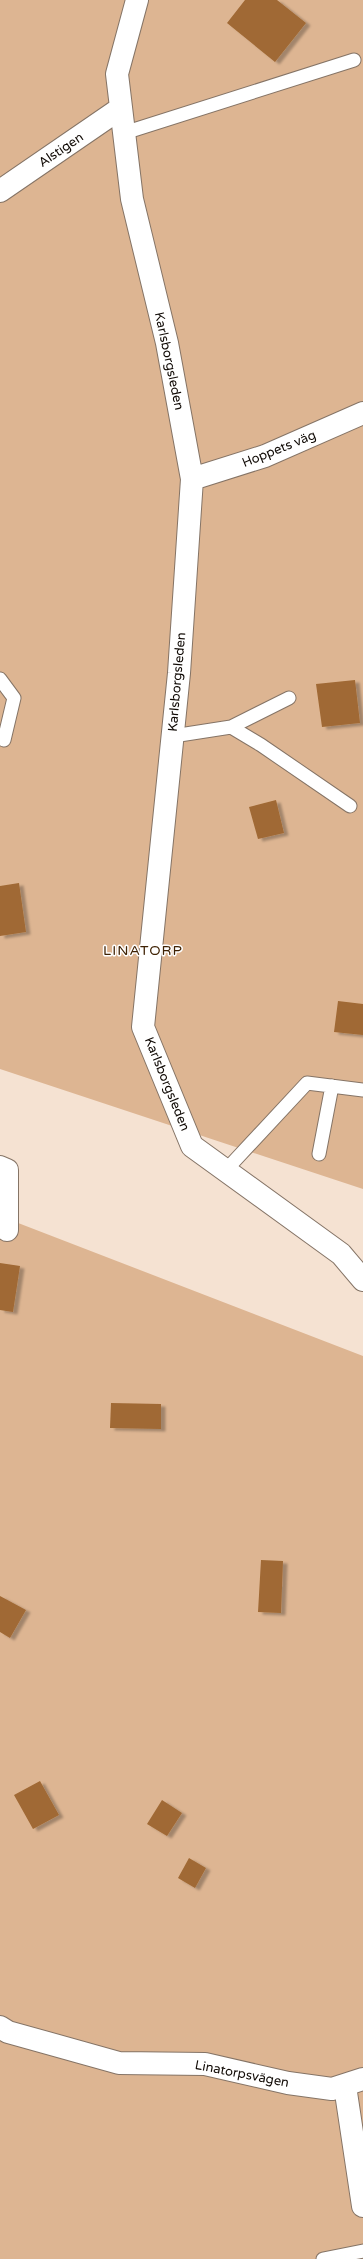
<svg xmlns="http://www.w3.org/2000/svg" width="363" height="2259" font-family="'Varela Round',sans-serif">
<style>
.green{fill:#ddb592}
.building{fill:#a06934;filter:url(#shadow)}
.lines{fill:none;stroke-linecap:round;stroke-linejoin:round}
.service-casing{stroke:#857466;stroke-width:15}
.minor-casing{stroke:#857466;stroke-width:24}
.service{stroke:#fff;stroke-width:13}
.minor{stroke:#fff;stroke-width:22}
.labels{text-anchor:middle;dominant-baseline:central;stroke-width:3;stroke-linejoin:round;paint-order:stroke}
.street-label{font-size:13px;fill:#100a05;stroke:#fff}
.neighbourhood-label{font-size:14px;letter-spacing:1px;fill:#3f2204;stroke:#fff}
</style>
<defs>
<filter id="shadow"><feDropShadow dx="4.5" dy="2.5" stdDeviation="1" flood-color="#0004"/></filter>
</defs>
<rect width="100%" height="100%" fill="#f5e2d2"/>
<!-- green -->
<path class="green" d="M0 0H363V1189L0 1069Z
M0 1216 363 1356V2259H0Z"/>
<!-- building -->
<path class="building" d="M245 0H277L306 23 275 62 227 23Z
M355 680 360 723 322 727 316 684Z
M276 800 284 833 258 839 249 807Z
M19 883 26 932 0 936V886Z
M338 1001 363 1004V1035L334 1032Z
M0 1263 20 1266 13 1312 0 1310Z
M111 1403 161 1404V1429L110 1428Z
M261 1560 283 1561 281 1613 258 1612Z
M0 1596 26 1610 10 1638 0 1632Z
M40 1781 59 1815 33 1829 14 1795Z
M162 1800 182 1813 167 1836 147 1824Z
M189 1858 206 1868 195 1888 178 1878Z"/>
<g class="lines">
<defs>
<path id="service" d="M124 133 354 60
M0 679 14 698 4 740
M231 727 261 745 350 806
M173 736 231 727 289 698
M319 1154 332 1086
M226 1170 307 1083 363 1090
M323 2259 363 2251"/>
<path id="minor" d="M137 0 117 74 132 199 167 343 192 479 179 673 143 1027 192 1146 341 1254 363 1280
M0 191 121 108
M192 479 265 456 363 413
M0 1167 7 1170V1230
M0 2027 8 2032 119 2063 205 2064 288 2083 332 2089 363 2079
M345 2086 363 2206"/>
</defs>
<!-- service casing -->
<use href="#service" class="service-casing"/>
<!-- minor casing -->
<use href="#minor" class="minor-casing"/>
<!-- service -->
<use href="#service" class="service"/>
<!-- minor -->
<use href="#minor" class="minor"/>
</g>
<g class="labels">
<!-- street labels -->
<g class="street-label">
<text transform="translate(61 150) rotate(-34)">Alstigen</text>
<text transform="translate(169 361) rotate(78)">Karlsborgsleden</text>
<text transform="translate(279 449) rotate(-22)">Hoppets väg</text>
<text transform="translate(177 682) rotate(-85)">Karlsborgsleden</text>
<text transform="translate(167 1084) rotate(68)">Karlsborgsleden</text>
<text transform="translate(242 2074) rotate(11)">Linatorpsvägen</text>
</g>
<!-- neighbourhood labels -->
<g class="neighbourhood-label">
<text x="143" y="950">LINATORP</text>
</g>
</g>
</svg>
